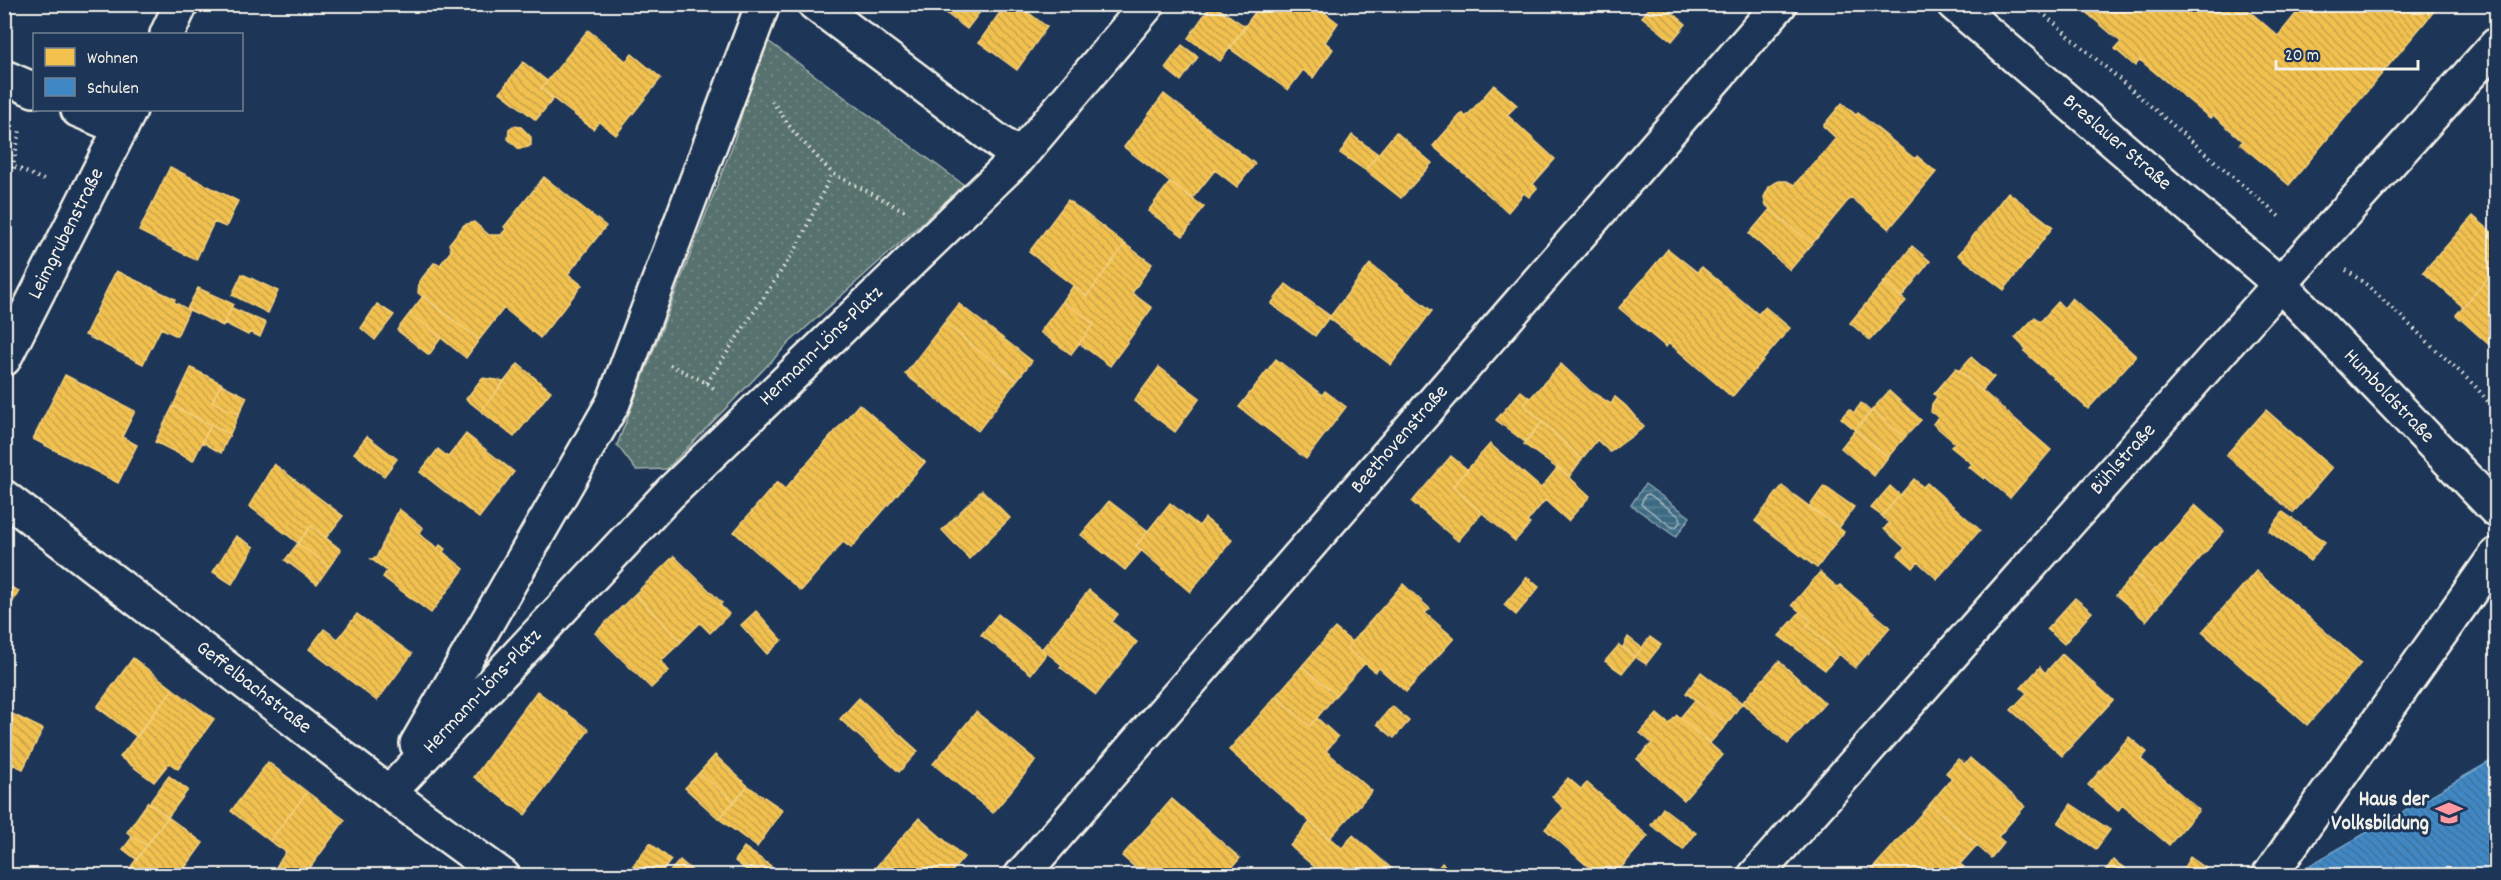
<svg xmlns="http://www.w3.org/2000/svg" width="2501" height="880" font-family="Dekko,sans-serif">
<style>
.park{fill:url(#park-dots);stroke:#a5b1ab;stroke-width:1.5}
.water{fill:url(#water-rules);stroke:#87a0ab;stroke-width:1.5}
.homes{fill:url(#homes-back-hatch);stroke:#f3cf7c;stroke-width:1.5}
.schools{fill:url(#schools-back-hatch);stroke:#75a8d0;stroke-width:1.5}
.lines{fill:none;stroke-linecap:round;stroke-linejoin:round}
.shore{stroke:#abbbc0;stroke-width:1.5}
.minor-casing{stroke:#f4f1e8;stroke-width:38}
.path{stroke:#f4f1e8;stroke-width:4;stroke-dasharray:1.5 4.5;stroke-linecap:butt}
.minor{stroke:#1d3557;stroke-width:33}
.labels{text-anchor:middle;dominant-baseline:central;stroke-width:6;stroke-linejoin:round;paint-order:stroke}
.street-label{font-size:21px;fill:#f4f1e8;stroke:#1d3557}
.poi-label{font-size:21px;font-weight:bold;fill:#f4f1e8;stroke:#1d3557;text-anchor:end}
</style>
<defs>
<pattern id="park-dots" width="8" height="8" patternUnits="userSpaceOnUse" patternTransform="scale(1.5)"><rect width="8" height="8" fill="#56716e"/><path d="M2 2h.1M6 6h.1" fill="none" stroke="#6f8683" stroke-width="1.8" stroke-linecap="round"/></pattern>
<pattern id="water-rules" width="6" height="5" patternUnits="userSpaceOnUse" patternTransform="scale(1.5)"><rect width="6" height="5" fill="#3e6a83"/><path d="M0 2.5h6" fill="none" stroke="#5a8095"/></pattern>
<pattern id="homes-back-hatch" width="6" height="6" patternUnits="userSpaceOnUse" patternTransform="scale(1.5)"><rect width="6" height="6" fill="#f2c14e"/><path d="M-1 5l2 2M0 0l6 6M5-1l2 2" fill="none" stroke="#c8a34c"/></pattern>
<pattern id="schools-back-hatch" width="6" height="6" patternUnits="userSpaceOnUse" patternTransform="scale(1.5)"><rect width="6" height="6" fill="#3f88c5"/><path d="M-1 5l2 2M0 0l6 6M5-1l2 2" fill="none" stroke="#427299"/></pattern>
</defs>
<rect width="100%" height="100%" fill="#1d3557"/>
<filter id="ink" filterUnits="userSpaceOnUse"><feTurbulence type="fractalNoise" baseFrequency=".0167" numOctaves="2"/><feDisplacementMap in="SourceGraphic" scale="12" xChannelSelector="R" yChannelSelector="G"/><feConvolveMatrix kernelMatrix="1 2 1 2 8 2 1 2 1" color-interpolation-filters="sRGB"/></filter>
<g filter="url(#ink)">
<!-- park -->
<path class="park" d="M764 38 964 185 789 343 667 469 636 470 617 445 733 144Z"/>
<!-- water -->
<path class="water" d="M1645 484 1690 517 1676 537 1631 505Z"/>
<!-- homes -->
<path class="homes" d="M934 4H986L967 29Z
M1006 4H1017L1047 27 1017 70 979 42Z
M1212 4 1246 27 1220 61 1188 38Z
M1261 4H1313L1338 23 1325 42 1333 49 1313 78 1303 70 1288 90 1229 48Z
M1653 4H1662L1686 24 1672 41 1642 17Z
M1682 4H1694L1689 11Z
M2076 4H2241L2278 36 2304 4H2440L2289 185 2240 144 2243 141 2213 115 2210 118 2140 60 2135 66 2115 49 2121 42Z
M588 30 626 61 632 54 661 78 616 135 599 122 593 129 541 89Z
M1182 45 1198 57 1181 81 1165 68Z
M523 62 547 81 541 89 553 99 536 120 500 92Z
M1494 85 1517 105 1507 115 1555 159 1533 184 1537 188 1529 197 1524 193 1508 212 1433 146 1462 113 1466 117Z
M1164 94 1255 164 1237 187 1215 170 1192 199 1124 147Z
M1842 103 1856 115 1858 113 1915 159 1917 156 1936 172 1889 229 1851 197 1812 244 1770 209 1766 205 1764 197 1769 187 1778 181H1787L1794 185 1815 161 1816 162 1836 138 1823 126Z
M513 126 521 127 531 137V145L528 147 519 149 508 139 509 129Z
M1396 132 1432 163 1401 198 1365 170Z
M1352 135 1378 154 1365 170 1340 153Z
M170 167 238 201 226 227 214 222 196 260 139 231Z
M544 177 606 226 568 274 582 285 540 338 504 308 479 340 418 293 419 282 434 263 440 265 451 251 449 244 464 225 474 222 489 235H501L506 229 504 227Z
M1170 182 1204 207 1183 236 1148 211Z
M2008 192 2053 227 2004 290 1958 255Z
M1068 200 1125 244 1087 296 1029 252Z
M1770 209 1812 244 1790 270 1749 234Z
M2473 216 2494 234 2496 232V269L2463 307 2423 272Z
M1125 244 1152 264 1132 293 1152 308 1110 366 1079 343 1094 324 1063 301 1073 286 1087 296Z
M1912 246 1930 261 1901 298 1884 282Z
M1668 249 1697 272 1702 267 1758 314 1765 307 1790 328 1732 397 1669 343 1666 347 1619 308Z
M1370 264 1432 311 1391 365 1329 318Z
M2496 269V351L2456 315Z
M116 271 175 299 174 302 189 310 177 336 161 328 143 364 85 335Z
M242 274 278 291 268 313 232 295Z
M1884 282 1906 301 1870 340 1850 323Z
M1286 284 1330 316 1315 336 1271 304Z
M198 288 233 304 223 326 187 309Z
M423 296 479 340 466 358 410 313Z
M2072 298 2136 356 2088 409 2024 351 2026 349 2015 338 2035 317 2040 322 2058 302 2064 308Z
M1063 301 1094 324 1071 354 1040 332Z
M377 304 394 315 375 340 361 328Z
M959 304 1032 361 1017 380 944 323Z
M232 308 266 323 260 337 250 332 248 335 224 323Z
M410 313 441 338 429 355 397 330Z
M944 323 1017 380 978 431 905 374Z
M1971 357 1994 377 1982 391 1959 371Z
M1276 359 1322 395 1325 391 1346 407 1306 459 1239 407Z
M518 364 551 391 514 437 481 411Z
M1561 364 1590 391 1611 404 1615 397 1626 406 1644 427 1610 452 1597 440 1582 459 1524 405Z
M1159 367 1200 398 1175 432 1134 401Z
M191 368 221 383 212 402 239 414 230 434 173 406Z
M1956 368 2051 450 2010 498 1985 477 1984 479 1969 467 1972 464 1951 447 1955 443 1933 424 1938 417 1931 412 1932 404 1937 397 1934 394Z
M65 375 135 411 122 437 137 445 118 483 33 439Z
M482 378 505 381 481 411 466 399Z
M221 384 247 397 239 414 212 402Z
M1521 391 1530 398 1524 405 1542 422 1525 442 1496 420Z
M1889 391 1921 420 1905 437 1872 410Z
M1861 403 1871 412 1855 430 1841 418 1849 409 1854 413Z
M859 404 925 462 851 548 843 542 801 591 734 532 777 482 785 489Z
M173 406 211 425 193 461 155 442Z
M1872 410 1905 437 1888 457 1855 430Z
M2266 410 2332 468 2293 513 2226 455Z
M1542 422 1582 459 1569 477 1524 444Z
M211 425 230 434 221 453 202 442Z
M1855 430 1888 457 1874 476 1841 448Z
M466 434 514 472 479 518 420 472 438 449 448 457Z
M367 436 397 459 384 476 354 453Z
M1490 444 1541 488 1558 467 1590 496 1568 521 1545 500 1527 522 1530 524 1515 541 1452 487Z
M1451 456 1468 470 1452 487 1482 513 1458 541 1412 502Z
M274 464 343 516 326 538 311 526 298 543 249 506Z
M1914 479 1923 487 1927 483 1980 530 1937 579 1918 562 1913 568 1898 555 1905 548 1884 529 1889 523 1882 516Z
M1782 486 1844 532 1817 568 1755 521Z
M1824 486 1854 507 1839 528 1809 507Z
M1890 486 1900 495 1882 516 1871 508Z
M982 490 1010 518 969 559 942 530Z
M1109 501 1148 531 1136 546 1142 550 1125 570 1081 535Z
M1170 503 1199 526 1205 518 1232 540 1190 592 1136 546Z
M2195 505 2224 531 2164 599 2135 573Z
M399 509 423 528 419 534 438 548 440 545 445 549 443 552 464 569 431 613 383 577 387 571 371 559 376 558Z
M2283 512 2325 542 2310 561 2269 531Z
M311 526 341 550 329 567 298 543Z
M236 536 254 547 232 584 213 572Z
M298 543 329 567 317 584 285 560Z
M674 556 722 603 720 605 729 614 710 633 700 623 681 642 635 594Z
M2256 571 2361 663 2307 725 2202 632Z
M1820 572 1837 587 1840 585 1890 627 1855 668 1807 626 1811 621 1792 605Z
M2135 573 2164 599 2146 621 2116 595Z
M1527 577 1539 587 1516 615 1504 605Z
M4 584 19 591 4 617Z
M1403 584 1430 609 1425 613 1454 638 1406 692 1379 668 1375 672 1347 648Z
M1089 590 1118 614 1112 622 1137 642 1096 695 1060 667 1062 665 1042 649Z
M635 594 681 642 661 661 669 671 651 688 595 633Z
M2075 598 2092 612 2064 644 2047 629Z
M756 611 782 640 767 654 741 625Z
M1800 612 1811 621 1807 626 1839 654 1825 670 1779 636Z
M357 614 412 654 377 701 309 649 324 629 338 639Z
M998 614 1047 653 1031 674 981 635Z
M1335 628 1352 642 1347 648 1365 663 1336 695 1302 666Z
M1628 637 1642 648 1635 657 1623 647Z
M1650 637 1661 645 1646 664 1635 657Z
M1619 645 1635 657 1622 673 1605 661Z
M2062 654 2113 700 2062 756 2011 710 2027 693 2021 688 2040 667 2045 673Z
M133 658 173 689 137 737 97 707Z
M1779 661 1825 703 1788 744 1742 703Z
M1302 666 1336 695 1310 726 1276 696Z
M1701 672 1742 703 1727 724 1686 693Z
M173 689 214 719 178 769 169 763 154 782 120 757Z
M537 691 589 730 525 815 474 777Z
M1276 696 1310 726 1317 718 1338 737 1326 751 1372 791 1329 839 1229 750Z
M859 698 918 751 899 772 840 719Z
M1695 700 1727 724 1709 744 1680 718Z
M1392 706 1409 721 1394 738 1377 724Z
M4 710 43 729 23 769 4 760Z
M976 712 1036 760 993 813 933 764Z
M1657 714 1669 724 1677 715 1723 755 1684 800 1637 759 1652 743 1640 733Z
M2129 737 2147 752 2141 759 2199 810 2169 845 2122 805 2118 811 2088 785Z
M715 755 748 786 734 801 699 773Z
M1970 758 2025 806 1998 837 2004 842 1991 858 1930 804 1952 778 1946 773 1958 759 1965 764Z
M4 760 14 764 4 782Z
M268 762 307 792 270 841 231 811Z
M699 773 734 801 719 819 685 788Z
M169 776 188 790 168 817 149 803Z
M1568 778 1581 789 1587 783 1648 836 1614 876H1599L1545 829 1564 808 1552 797Z
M748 786 783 810 757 847 719 819Z
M307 792 345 820 309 869 319 876H270L286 852 270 841Z
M1172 799 1240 858 1225 876H1145L1122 856Z
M148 802 168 817 146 846 127 832Z
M1930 804 1977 845 1960 864 1964 867 1956 876H1866Z
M2071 804 2110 830 2096 849 2058 823Z
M1663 808 1696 833 1683 850 1651 825Z
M168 817 203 843 179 876H131L127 872Z
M919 818 964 857 948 876H868Z
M1310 822 1342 848 1353 835 1400 876H1325L1290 846Z
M133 836 146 846 137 860 123 849Z
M650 843 671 860 659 876H625Z
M744 847 771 866 764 876H754L735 861Z
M2190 857 2217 876H2179Z
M680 860 697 875V876H666Z
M2113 860 2136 876H2102Z
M1442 863 1457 876H1432Z
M221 869 229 876H216Z"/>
<!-- schools -->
<path class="schools" d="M2496 758V871L2489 876H2309L2305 868Z"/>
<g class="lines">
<!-- shore -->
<path class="shore" d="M1649 494 1680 517 1681 521 1676 527H1672L1641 504 1645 495Z"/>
<defs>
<g id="minor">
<path id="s1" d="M1954 4 2280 284 2496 510"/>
<path d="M167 34 181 4"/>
<path d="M4 77 34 90"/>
<path d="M78 110 121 128"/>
<path d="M1019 157 1148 4"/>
<path id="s2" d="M4 359 130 110"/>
<path id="s3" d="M4 497 389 793 503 876"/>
<path d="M417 744 613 403 763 4"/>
<path id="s4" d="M389 793 670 493 1019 157 815 4"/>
<path id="s5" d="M1021 876 1780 4"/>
<path id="s6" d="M1755 876 2280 284 2496 45"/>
<path d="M2269 876 2496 555"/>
</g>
</defs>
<!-- minor casing -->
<use href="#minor" class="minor-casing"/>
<!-- path -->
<path class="path" d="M2032 4 2282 219
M772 101 793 131 832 173 905 211
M4 162 46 181
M4 184 13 166 20 130
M2346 270 2367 285 2475 386 2496 411
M670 365 707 383 716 390
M707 383 797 247 832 173"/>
<!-- minor -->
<use href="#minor" class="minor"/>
</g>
</g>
<!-- icons -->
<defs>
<symbol id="school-bare" viewBox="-9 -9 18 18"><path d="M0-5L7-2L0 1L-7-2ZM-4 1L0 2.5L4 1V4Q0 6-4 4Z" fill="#ff9aa2" stroke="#1d3557" stroke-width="2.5" paint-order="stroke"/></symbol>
</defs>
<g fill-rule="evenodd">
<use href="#school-bare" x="2430" y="794" width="38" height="38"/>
</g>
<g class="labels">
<!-- street labels -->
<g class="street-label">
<text stroke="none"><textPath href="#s1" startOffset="214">Breslauer Straße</textPath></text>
<text stroke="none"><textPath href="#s2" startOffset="140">Leimgrubenstraße</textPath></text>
<text stroke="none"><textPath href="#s4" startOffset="622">Hermann-Löns-Platz</textPath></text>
<text stroke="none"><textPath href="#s1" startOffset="586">Humboldstraße</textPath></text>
<text stroke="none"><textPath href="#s5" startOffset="578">Beethovenstraße</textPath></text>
<text stroke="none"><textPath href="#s6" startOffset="556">Bühlstraße</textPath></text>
<text stroke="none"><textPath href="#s3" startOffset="314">Geffelbachstraße</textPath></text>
<text stroke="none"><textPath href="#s4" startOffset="138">Hermann-Löns-Platz</textPath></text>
</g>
<!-- poi labels -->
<g class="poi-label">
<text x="2429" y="801">Haus der<tspan x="2429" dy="24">Volksbildung</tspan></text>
</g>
</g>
<!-- margin -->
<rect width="2501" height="880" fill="none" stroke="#1d3557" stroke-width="24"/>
<rect x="12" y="12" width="2477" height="856" fill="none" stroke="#f4f1e8" stroke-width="2" filter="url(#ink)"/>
<!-- legend -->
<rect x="33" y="33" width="210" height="78" fill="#1d3557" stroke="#738091" stroke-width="1.5"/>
<rect x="45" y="48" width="30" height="18" fill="#f2c14e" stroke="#738091" stroke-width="1.5"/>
<text x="87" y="63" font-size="18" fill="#f4f1e8">Wohnen</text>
<rect x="45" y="78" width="30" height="18" fill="#3f88c5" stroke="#738091" stroke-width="1.5"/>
<text x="87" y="93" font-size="18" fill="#f4f1e8">Schulen</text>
<!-- scale -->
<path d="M2276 60v9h142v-9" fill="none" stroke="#f4f1e8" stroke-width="3"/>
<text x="2285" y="60" font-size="18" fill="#f4f1e8" stroke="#1d3557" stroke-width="4.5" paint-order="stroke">20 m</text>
</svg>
